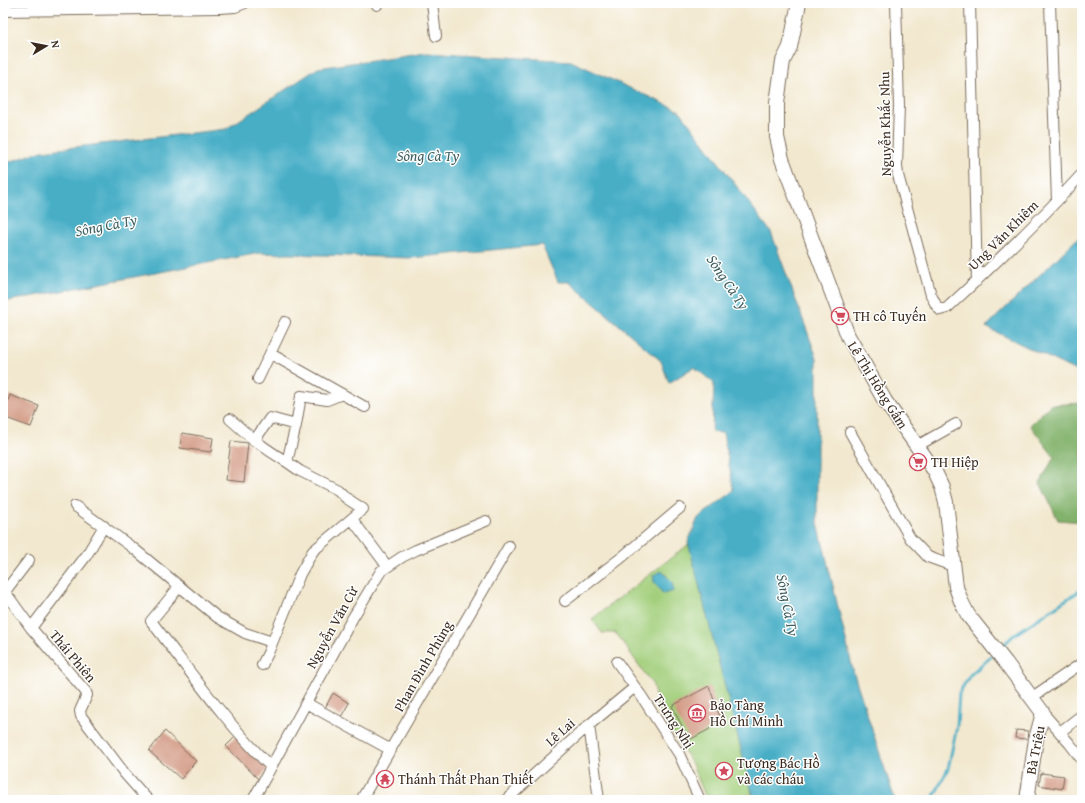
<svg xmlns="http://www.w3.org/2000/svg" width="1085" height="803" font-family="'Gentium Book Plus',serif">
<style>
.green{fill:#a3cf7c;stroke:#6f7c4d}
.forest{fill:#82b26c;stroke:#5e6e45}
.water{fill:#46aec6;stroke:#406c72}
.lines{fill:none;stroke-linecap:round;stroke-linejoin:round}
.stream{stroke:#46aec6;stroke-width:3}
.building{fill:#d29882}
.street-casing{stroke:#7b6c5c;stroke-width:12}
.secondary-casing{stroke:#7b6c5c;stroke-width:16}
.street{stroke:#fff;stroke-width:10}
.secondary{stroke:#fff;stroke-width:14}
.labels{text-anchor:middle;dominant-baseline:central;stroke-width:3;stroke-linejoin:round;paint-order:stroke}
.street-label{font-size:14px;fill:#3b2a1e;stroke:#fff}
.poi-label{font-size:14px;fill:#3b2a1e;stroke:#fff;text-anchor:start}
.water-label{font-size:15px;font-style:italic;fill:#3f5f61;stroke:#fff}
</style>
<rect width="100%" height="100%" fill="#fff"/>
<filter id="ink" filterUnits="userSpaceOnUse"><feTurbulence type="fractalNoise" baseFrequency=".025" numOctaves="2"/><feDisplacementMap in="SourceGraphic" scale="8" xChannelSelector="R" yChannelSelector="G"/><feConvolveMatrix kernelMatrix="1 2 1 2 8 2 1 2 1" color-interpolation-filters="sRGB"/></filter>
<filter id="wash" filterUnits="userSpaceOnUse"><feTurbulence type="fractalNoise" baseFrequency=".012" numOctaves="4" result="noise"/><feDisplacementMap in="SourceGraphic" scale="16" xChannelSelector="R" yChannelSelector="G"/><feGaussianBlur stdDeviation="0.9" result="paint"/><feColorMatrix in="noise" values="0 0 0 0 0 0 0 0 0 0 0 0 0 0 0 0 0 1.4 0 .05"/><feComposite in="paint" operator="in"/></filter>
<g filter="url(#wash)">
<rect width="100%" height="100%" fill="#f2e8cf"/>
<!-- green -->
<path class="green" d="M689 544 750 783 753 800H707L692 764 658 710 653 685 616 633H602L592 619Z"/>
<!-- forest -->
<path class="forest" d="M1082 403V522L1058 520 1040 483 1054 457 1030 425 1050 405Z"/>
<!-- water -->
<path class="water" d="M426 52 571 61 680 111 771 232 817 358V519L854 674 895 800H754L688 542 698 518 734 491 723 433 712 432 714 383 694 367 669 383 661 361 569 282H558L542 245 411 258 260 253 3 302V164L42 151 226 129 318 68Z
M1082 234V374L986 327Z
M662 571 672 582 674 591 663 594 654 582 653 575Z"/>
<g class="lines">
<!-- stream -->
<path class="stream" d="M999 649 1014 635 1082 589
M932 800 948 769 957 726 959 693 970 675 994 654"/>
</g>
<g id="blocks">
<!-- building -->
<path class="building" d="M10 395 39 406 31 427 3 417V413Z
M182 433 213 438 211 452 180 448Z
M231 441 248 443 244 482 226 480Z
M709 686 721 720 708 730 689 740 672 706Z
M333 693 349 703 341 717 325 708Z
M1016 730 1028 731 1027 739 1015 738Z
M165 731 196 761 181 779 149 751Z
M236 736 268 770 258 779 226 746Z
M1041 773 1064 776 1062 789 1039 785Z"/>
</g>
</g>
<g filter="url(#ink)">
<use href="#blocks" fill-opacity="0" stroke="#7b6c5c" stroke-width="1"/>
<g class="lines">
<defs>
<path id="street" d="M376 3 377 5
M432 3 436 36
M896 3 899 106 897 166 898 175 931 295 936 305 940 310 947 308C994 265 1039 221 1082 174
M970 3 977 281
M1050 3 1057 201
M3 11 220 8 235 7 245 3
M271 354 365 407
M258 379 285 322
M230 419C249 437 265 449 287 462
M850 432 910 538 928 557 953 566
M254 441 270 418 296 425
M917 446 956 424
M75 506 133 548 217 617 245 633 272 642
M352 519 387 566
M179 587 151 621C190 671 226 723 271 767
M3 589 31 628 86 692 87 695 80 711 81 716 125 774 148 800
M3 594 29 560
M565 601 621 558 680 508
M31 628 86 556 104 526
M617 662 642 697 679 754 700 800
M262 665 268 653 300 574 313 551 363 509 346 498 338 490 300 471 287 462 296 425 301 396 327 400 342 394
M1031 698 1082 663
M306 703 391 750
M1043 713 1070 744 1082 760
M589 725 599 800
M1060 732 1082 715
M253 800 352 619 381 571 402 557 416 550 486 521
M361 800 509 546
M506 800 589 725 635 687"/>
<path id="secondary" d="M799 3 790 47 783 61 777 103V137L782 159 848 336 885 401 934 470 942 487 946 502 956 587 961 601 968 615 1006 663 1043 713 1036 739 1027 800"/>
</defs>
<!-- street casing -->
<use href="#street" class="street-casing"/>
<!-- secondary casing -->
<use href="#secondary" class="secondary-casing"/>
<!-- street -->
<use href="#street" class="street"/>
<!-- secondary -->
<use href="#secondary" class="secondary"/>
</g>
</g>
<!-- icons -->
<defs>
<symbol id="supermarket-ring" viewBox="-11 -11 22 22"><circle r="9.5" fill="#fff" stroke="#d1495b" stroke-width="1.5"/><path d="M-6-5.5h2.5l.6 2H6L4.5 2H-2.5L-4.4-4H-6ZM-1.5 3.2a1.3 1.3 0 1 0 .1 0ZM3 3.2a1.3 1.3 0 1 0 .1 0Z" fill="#d1495b"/></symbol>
<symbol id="museum-ring" viewBox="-11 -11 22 22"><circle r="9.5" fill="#fff" stroke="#d1495b" stroke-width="1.5"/><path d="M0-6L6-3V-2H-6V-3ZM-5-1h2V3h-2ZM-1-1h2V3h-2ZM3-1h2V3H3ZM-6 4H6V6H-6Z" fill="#d1495b"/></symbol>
<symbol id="sight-ring" viewBox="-11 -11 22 22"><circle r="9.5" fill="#fff" stroke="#d1495b" stroke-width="1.5"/><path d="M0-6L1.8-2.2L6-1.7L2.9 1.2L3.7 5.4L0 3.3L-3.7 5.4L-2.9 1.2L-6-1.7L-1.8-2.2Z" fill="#d1495b"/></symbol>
<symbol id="temple-ring" viewBox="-11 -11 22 22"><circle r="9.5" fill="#fff" stroke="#d1495b" stroke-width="1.5"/><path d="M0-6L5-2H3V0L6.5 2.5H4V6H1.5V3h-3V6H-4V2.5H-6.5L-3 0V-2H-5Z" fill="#d1495b"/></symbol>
</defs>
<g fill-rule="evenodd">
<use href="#supermarket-ring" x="830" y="306" width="20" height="20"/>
<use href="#supermarket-ring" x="908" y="452" width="20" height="20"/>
<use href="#museum-ring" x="687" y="703" width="20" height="20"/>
<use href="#sight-ring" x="714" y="761" width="20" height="20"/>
<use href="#temple-ring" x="375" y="769" width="20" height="20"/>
</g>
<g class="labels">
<!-- street labels -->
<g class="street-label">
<text transform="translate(885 124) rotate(-91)">Nguyễn Khắc Nhu</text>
<text transform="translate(1003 235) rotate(-45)">Ung Văn Khiêm</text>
<text transform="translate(878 385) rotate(58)">Lê Thị Hồng Gấm</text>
<text transform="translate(332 627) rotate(-61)">Nguyễn Văn Cừ</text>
<text transform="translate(73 656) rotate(50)">Thái Phiên</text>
<text transform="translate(423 666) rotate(-60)">Phan Đình Phùng</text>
<text transform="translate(674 721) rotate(57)">Trưng Nhị</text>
<text transform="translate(560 732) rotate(-42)">Lê Lai</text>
<text transform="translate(1035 750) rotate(-79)">Bà Triệu</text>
</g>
<!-- poi labels -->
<g class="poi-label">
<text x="853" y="316">TH cô Tuyến</text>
<text x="931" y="462">TH Hiệp</text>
<text x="710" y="705">Bảo Tàng<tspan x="710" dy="16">Hồ Chí Minh</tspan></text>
<text x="737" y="763">Tượng Bác Hồ<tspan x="737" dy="16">và các cháu</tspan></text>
<text x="398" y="779">Thánh Thất Phan Thiết</text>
</g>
<!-- water labels -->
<g class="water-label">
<text x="428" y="155">Sông Cà Ty</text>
<text transform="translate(106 225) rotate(-11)">Sông Cà Ty</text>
<text transform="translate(728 282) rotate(56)">Sông Cà Ty</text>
<text transform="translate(788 605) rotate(79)">Sông Cà Ty</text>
</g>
</g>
<!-- margin -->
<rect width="1085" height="803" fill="none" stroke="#fff" stroke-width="16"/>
<!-- north arrow -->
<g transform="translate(46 46) rotate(80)" stroke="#ffffff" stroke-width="3" paint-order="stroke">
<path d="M0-3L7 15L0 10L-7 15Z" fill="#3b2a1e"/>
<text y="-6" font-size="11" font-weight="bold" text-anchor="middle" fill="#3b2a1e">N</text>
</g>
</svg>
